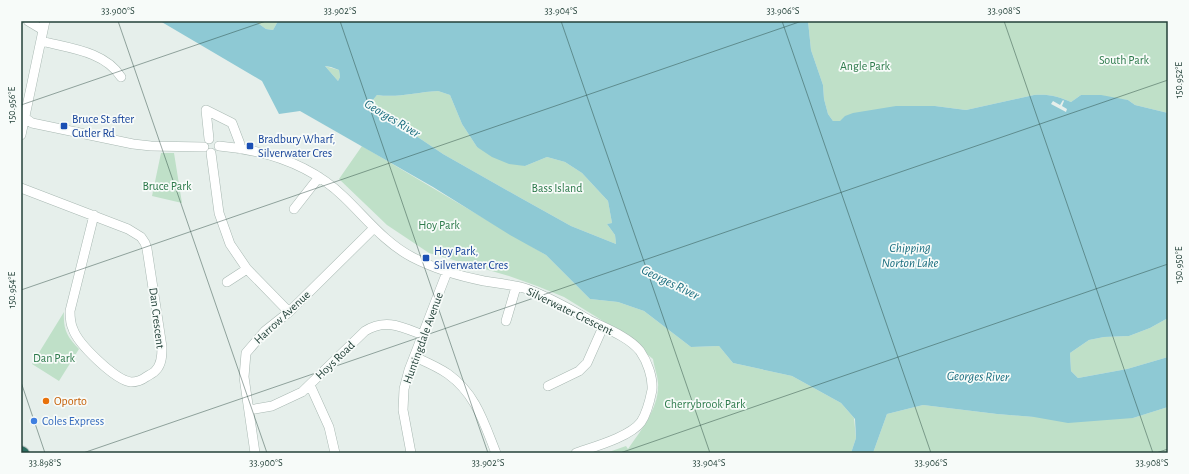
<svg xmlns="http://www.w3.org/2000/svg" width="1189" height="474" font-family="'Alegreya Sans',sans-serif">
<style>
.green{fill:#bfe0c8}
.water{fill:#8ec9d4;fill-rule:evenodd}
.pier{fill:#e6efeb}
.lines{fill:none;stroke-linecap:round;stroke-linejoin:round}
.minor-casing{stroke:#a8b8b2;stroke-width:10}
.highway-casing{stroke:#c2cac8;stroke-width:14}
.minor{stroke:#fff;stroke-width:9}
.highway{stroke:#2f6f62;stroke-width:12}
.ticks{fill:none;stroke:#24423a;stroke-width:1;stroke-opacity:0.45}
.transit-dot{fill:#1a4fb4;stroke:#f7fbf9;stroke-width:1.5}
.food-dot{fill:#e8710a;stroke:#f7fbf9;stroke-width:1.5}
.shop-dot{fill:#3f7fe0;stroke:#f7fbf9;stroke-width:1.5}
.labels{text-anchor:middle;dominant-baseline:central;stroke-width:3.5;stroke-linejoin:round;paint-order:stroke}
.park-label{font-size:12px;fill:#2d7a4b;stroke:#f7fbf9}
.transit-label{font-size:12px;fill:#164399;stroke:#f7fbf9;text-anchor:start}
.street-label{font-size:12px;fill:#24423a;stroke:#f7fbf9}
.food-label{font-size:12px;fill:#c56008;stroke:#f7fbf9;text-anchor:start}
.shop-label{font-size:12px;fill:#366cbe;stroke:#f7fbf9;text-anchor:start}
.water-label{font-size:13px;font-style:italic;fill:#1c6f80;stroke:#f7fbf9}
.neatline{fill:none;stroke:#24423a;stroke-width:1.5}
.ticks-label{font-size:10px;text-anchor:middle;fill:#24423a}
</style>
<rect width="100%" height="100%" fill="#e6efeb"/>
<!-- green -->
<path class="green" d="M255 21H278L273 30 266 29Z
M808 21H1168V113L1135 105 1128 100 1081 95 1071 102C1057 96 1049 94 1034 95L966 110 935 106 840 121H833L828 114 824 99 823 85 811 50Z
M325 66 339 70 340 77 338 81Z
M438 91 450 95 462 124 477 147 525 166 547 157 565 162 582 173 608 201 612 223 607 224 615 235 616 244 571 226 519 197 443 154 379 111 372 101 377 95C398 98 417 92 438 91Z
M362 146 546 255 590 299 618 302 644 311 691 347 719 346 733 363 792 376 841 403 854 418 856 438 851 453H606L626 446 628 449C640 432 658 409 658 387 659 379 654 367 653 359L616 329 564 297 537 286 509 276 429 253 387 225 339 179Z
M161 153H174L182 203 152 196Z
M64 312C63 329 67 337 79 349L59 381 32 364Z
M1168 318V357L1127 369 1078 378 1071 371 1070 353 1089 340 1104 337 1129 336 1150 328Z
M923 405 997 414 1034 417 1133 418 1168 407V453H873L887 414Z"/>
<!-- water -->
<path class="water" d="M160 21H255L266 29 273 30 278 21H808L811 50 823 85 824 99 828 114 833 121H840L845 116 853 113 896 106H935L966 110 1034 95C1049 94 1057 96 1071 102L1081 95H1101L1128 100 1135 105 1168 113V318L1150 328 1129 336 1104 337 1089 340 1070 353 1071 371 1078 378 1127 369 1168 357V407L1133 418 1068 423 1034 417 997 414 923 405 887 414 873 453H851L856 438 855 419 841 403 792 376 733 363 719 346 691 347 644 311 618 302 590 299 546 255 510 235 433 187 300 111 279 114 262 81ZM325 66 331 67 339 70 340 77 338 81ZM438 91 450 95 462 124 477 147 492 157 509 164 525 166 547 157 565 162 582 173 608 201 612 223 607 224 615 235 616 244 571 226 519 197 443 154 379 111 372 101 377 95C398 98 417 92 438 91Z"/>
<!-- pier -->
<path class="pier" d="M1063 100 1064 101 1062 106 1067 109 1066 112 1051 104 1053 101 1060 105Z"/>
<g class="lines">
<defs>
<path id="minor" d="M28 21 43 30
M41 41C68 48 105 51 121 77
M21 115 32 123 133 144 151 146 204 147
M21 135 45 21
M209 139 206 110 232 123 240 144V149
M219 146C265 150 310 164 344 197 366 218 385 243 412 257 435 269 459 276 484 281 497 283 515 285 527 289 548 297 570 309 589 320 605 328 629 337 640 351 647 361 653 377 652 390 650 400 647 413 641 422 630 437 593 447 576 453
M211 153 219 213 230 244 247 269 289 312
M21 188 128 229 141 237 145 243 147 249 162 347C162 354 162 364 156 370 154 373 149 375 146 377 142 380 136 382 131 382 115 380 78 344 73 329 70 323 70 317 70 311L94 215
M294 209 319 177
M227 282 247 269
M506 321 516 287
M415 357C426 362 438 367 448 374 476 394 484 423 496 453
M310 385 329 427 335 453
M548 386 579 371 587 363 603 327
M249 410 272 406 302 392 365 331C386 318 402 327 423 335
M255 453 244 377 246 353 265 331 289 312 374 228
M411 453 403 410 404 389 409 370 447 272"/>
<path id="highway" d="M21 452 23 453"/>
</defs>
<!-- minor casing -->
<use href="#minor" class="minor-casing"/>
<!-- highway casing -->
<use href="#highway" class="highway-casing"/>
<!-- minor -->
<use href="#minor" class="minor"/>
<!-- highway -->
<use href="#highway" class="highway"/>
</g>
<!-- ticks -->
<path class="ticks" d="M118 21 267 453M340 21 488 453M561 21 710 453M782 21 931 453M1004 21 1153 453M21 105 266 21M21 290 802 21M21 382 45 453M83 453 1168 80M620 453 1168 264M1156 453 1168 449"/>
<!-- markers -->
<g class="transit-dot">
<rect x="60" y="122" width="8" height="8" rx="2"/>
<rect x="246" y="142" width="8" height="8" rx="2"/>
<rect x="422" y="254" width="8" height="8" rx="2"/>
</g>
<circle class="food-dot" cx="46" cy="401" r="4"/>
<circle class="shop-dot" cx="34" cy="421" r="4"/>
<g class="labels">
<!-- park labels -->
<g class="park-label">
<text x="1124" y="60">South Park</text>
<text x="865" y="66">Angle Park</text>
<text x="167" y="186">Bruce Park</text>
<text x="557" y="188">Bass Island</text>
<text x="439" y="225">Hoy Park</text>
<text x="54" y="358">Dan Park</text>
<text x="705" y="404">Cherrybrook Park</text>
</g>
<!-- transit labels -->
<g class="transit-label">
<text x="72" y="119">Bruce St after<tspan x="72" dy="14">Cutler Rd</tspan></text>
<text x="258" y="139">Bradbury Wharf,<tspan x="258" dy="14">Silverwater Cres</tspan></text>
<text x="434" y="251">Hoy Park,<tspan x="434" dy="14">Silverwater Cres</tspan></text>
</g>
<!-- street labels -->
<g class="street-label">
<text transform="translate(570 311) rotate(26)">Silverwater Crescent</text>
<text transform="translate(282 317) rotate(-43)">Harrow Avenue</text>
<text transform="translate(157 318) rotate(83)">Dan Crescent</text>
<text transform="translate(423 338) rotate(-70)">Huntingdale Avenue</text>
<text transform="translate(335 360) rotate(-44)">Hoys Road</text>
</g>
<!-- food labels -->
<g class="food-label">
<text x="54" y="401">Oporto</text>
</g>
<!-- shop labels -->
<g class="shop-label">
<text x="42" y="421">Coles Express</text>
</g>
<!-- water labels -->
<g class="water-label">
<text transform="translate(392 119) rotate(31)">Georges River</text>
<text x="910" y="248">Chipping<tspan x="910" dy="15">Norton Lake</tspan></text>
<text transform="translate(670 283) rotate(26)">Georges River</text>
<text transform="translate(978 377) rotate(1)">Georges River</text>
</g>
</g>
<!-- border -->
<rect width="1189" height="474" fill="none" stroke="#f7fbf9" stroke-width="44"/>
<rect x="22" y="22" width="1145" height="430" class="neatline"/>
<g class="ticks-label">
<text x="118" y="14">33.900°S</text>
<text x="340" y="14">33.902°S</text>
<text x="561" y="14">33.904°S</text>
<text x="783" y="14">33.906°S</text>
<text x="1004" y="14">33.908°S</text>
<text transform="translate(1178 80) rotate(-90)" y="4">150.952°E</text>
<text transform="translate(11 105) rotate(-90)" y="4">150.956°E</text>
<text transform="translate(1178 265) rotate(-90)" y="4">150.950°E</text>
<text transform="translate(11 290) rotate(-90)" y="4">150.954°E</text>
<text x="45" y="466">33.898°S</text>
<text x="266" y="466">33.900°S</text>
<text x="488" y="466">33.902°S</text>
<text x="709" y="466">33.904°S</text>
<text x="931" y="466">33.906°S</text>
<text x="1152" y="466">33.908°S</text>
</g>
</svg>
